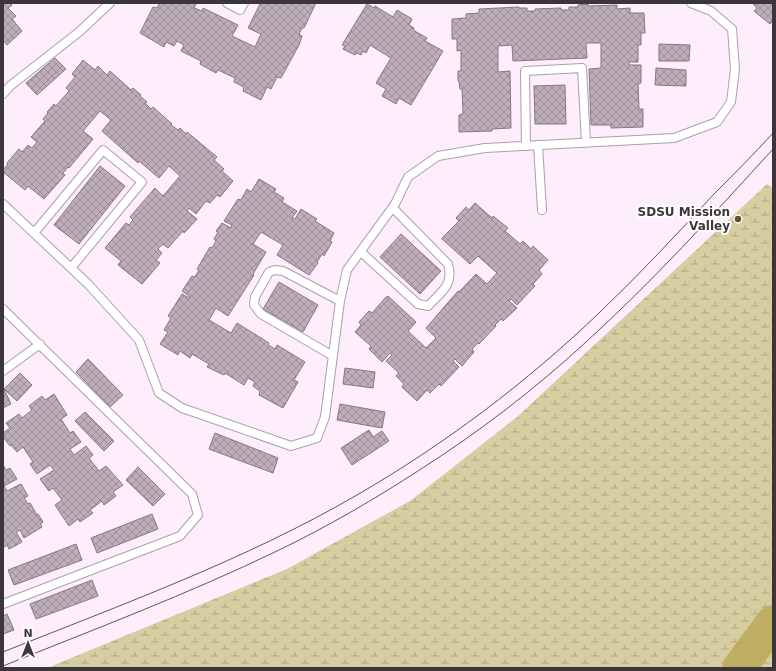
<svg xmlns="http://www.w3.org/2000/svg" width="776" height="671" font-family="'DejaVu Sans',sans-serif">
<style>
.wetland{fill:url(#wetland-marsh)}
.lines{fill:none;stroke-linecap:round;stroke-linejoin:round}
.river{stroke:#bdae62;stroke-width:34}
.building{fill:url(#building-cross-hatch);stroke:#867782}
.lane-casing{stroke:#ae9eaa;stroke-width:10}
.lane{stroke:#fff;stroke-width:8}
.tram{stroke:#5e565d;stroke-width:1}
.poi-dot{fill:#635926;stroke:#fff;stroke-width:1.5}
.labels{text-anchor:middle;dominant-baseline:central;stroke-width:4;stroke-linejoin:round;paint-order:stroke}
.poi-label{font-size:12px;font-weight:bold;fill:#3c363b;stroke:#fff;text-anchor:end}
</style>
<defs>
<pattern id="wetland-marsh" width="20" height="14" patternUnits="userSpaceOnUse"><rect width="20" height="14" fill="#d6cea0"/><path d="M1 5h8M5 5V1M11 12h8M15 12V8" fill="none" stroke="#afa884"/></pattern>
<pattern id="building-cross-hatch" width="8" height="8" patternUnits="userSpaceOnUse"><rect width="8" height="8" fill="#beaeba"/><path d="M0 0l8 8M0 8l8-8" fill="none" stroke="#9c8e98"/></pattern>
</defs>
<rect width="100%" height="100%" fill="#feedfa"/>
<!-- wetland -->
<path class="wetland" d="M767 184 773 188V668H47L287 569 410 501 517 417Z"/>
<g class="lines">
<!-- river -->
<path class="river" d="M739 668 773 622"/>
</g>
<!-- building -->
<path class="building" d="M3 3H10L12 5 8 8 16 16 12 19 22 31 7 45 4 41 3 42Z
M160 3H194L196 4 194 8 202 11 203 8 238 25 232 36 255 47 261 34 248 28 260 4 259 3H315V5L304 28H302L299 34 302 36 299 45 281 78 277 77 271 89 267 87 261 100 243 91 244 87 234 82 235 78 218 70 216 73 200 64 201 61 181 51 184 45 177 41 174 46 166 42 164 47 140 33 153 7 157 8Z
M752 3H773V20L770 24 754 11 757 8Z
M367 4 374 8 375 6 393 17 397 10 412 19 409 25 414 28 413 30 427 38 425 41 443 51 411 105 399 98 396 104 382 96 386 89 376 83 391 58 370 45 366 53 363 51 361 55 357 53 355 55 343 49 345 46 342 45Z
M588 4V6L617 5V9L630 8V13H644L645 33H641V45H638V62H629V65H641V83L638 84 639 109H643V127L611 128V125H591L589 69 601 68V43H586L587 58 513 61 512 45 498 46V72L510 71 511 128 492 129V131L459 132V115L463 114 462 89H460L459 81H458V71H461V50L457 51V39H452V19L466 18V14L479 13V9L519 7V8H527V11H535V9L561 8V10H569V7H578V5Z
M659 44 690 45 689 61H659Z
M55 58 66 69 37 95 26 83Z
M83 60 95 70 98 66 107 75 110 71 131 90 133 88 141 95 140 96 147 102 145 103 151 109 153 107 172 124 171 125 178 130 180 128 186 134 187 132 217 157 214 160 224 169 222 171 233 181 220 197 217 195 210 203 206 201 196 214 189 208 187 211 197 219 184 233 183 231 168 248 163 244 158 249 162 253 156 260 160 263 142 284 118 265 121 261 105 248 126 223 129 225 133 220 130 217 155 188 163 196 180 176 169 166 159 178 139 161 138 163 102 131 111 120 100 111 83 131 93 139 69 168 68 167 63 173 65 175 44 199 28 186 25 190 3 172V170L8 164 7 163 19 149 22 152 28 145 32 148 37 142 31 137 45 121 43 119 48 113 47 112 54 104 56 106 69 91 66 88 75 77 72 74Z
M656 68 686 70V86L655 85Z
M565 85 566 124H535L534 86Z
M100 166 125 186 79 244 54 225Z
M259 179 276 189 274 192 284 198 282 202 297 211 292 218 295 219 301 209 317 219 315 221 334 233 330 241 332 242 324 256 322 254 317 262 318 263 309 275 277 255 283 245 261 232 253 244 266 252 253 274 254 275 228 316 216 308 209 320 231 333 237 323 269 343 268 345 275 349 277 345 305 362 294 380 298 382 283 408 259 395 260 391 253 386 255 382 248 378 244 385 225 373 224 375 207 367 209 364 192 354 190 358 180 351 178 355 160 344 168 332 164 330 171 318 168 316 182 294 189 298 190 297 182 291 192 276 195 277 199 270 197 269 210 247 212 248 216 241 214 239 218 232 216 231 222 223 231 228 232 225 224 221 238 199 241 200 247 189 251 192Z
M475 203 492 218 493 216 508 228 505 231 520 244 523 241 531 249 533 246 548 260 539 270 542 274 533 284 535 286 517 305 511 299 509 301 517 308 503 321 501 319 495 325 496 326 479 344 478 343 472 349 474 352 462 366 455 359 453 361 459 367 441 386 439 384 430 393 427 390 417 401 402 387 404 384 396 376 399 373 386 361 392 355 390 353 382 362 369 349 371 346 355 332 361 325 359 322 369 311 372 313 386 297H387L388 296 416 322 408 331 426 348 436 338 426 328 458 291 459 292 476 274 487 284 497 273 478 256 470 264 442 239 443 237 459 221 456 218 466 207 469 210Z
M401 234 441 271 420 294 380 257Z
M279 282 318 305 303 332 263 309Z
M88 359 123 395 110 407 76 372Z
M345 368 375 372 373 388 343 384Z
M20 373 32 385 17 401 4 389Z
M4 389 11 404 3 408V390Z
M54 394 67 415 61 419 70 433 73 431 81 442 70 449 74 455 86 446 93 455 89 458 99 471 106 466 123 485 113 492 116 496 104 505 102 501 90 510 93 513 80 522 78 519 69 526 55 505 62 500 53 488 49 491 40 479 54 470 50 465 37 474 30 464 33 462 23 447 17 452 11 445 10 446 3 437V433L10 428 6 423 19 414 22 418 32 410 29 406 42 396 45 400Z
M340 404 385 412 382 428 337 420Z
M85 412 114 441 104 451 75 421Z
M369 430 373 437 382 431 389 441 352 465 341 448Z
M215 433 278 458 273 473 209 449Z
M3 465 6 470 10 468 17 479 4 486 7 491 21 484 28 496 24 498 28 504 30 503 37 515 38 514 43 522 40 524 42 527 24 538 20 530 16 532 22 542 9 549 7 545 3 548Z
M138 467 165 494 153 506 126 480Z
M152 514 158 529 97 553 91 538Z
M76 544 82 560 14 585 8 570Z
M92 580 98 596 36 619 30 604Z
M7 614 14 630 3 634V616Z"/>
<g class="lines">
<defs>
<path id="lane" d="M227 3 240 10 244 3
M3 94 10 86 79 32 110 3
M538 145 542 210
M526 146 525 71 582 68 586 143
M3 204 88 284 139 340 159 393 182 408 291 446 317 438 325 417 340 301 347 270 395 204 408 177 438 156 485 148 674 138 717 122 731 102 735 69 732 29 711 11 691 3
M34 233 103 150 142 182 71 268
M361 252 418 304 428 306C442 291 454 285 448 264L393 208
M3 309 192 494 198 515 180 536 3 604
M333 356 261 314 254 305 255 297 269 272 275 270 283 271 340 301
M3 371 40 344"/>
</defs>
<!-- lane casing -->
<use href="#lane" class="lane-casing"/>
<!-- lane -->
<use href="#lane" class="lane"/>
<!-- tram -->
<path class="tram" d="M3 652C123 604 245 560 357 495 445 444 526 383 599 313 639 275 677 234 714 194 734 174 754 154 773 133
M3 666C95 629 188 594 277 551 327 527 375 499 421 469 479 432 535 389 586 342 652 282 713 215 773 149"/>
</g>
<!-- markers -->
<circle class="poi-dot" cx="738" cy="219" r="4"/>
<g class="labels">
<!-- poi labels -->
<g class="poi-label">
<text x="730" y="212">SDSU Mission<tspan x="730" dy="14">Valley</tspan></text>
</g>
</g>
<!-- border -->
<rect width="776" height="671" fill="none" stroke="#3c363b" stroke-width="8"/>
<!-- north arrow -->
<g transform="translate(28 643)" stroke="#ffffff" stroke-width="3" paint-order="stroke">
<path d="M0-3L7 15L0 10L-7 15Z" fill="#3c363b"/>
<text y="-6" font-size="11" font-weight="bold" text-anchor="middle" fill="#3c363b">N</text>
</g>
</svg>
